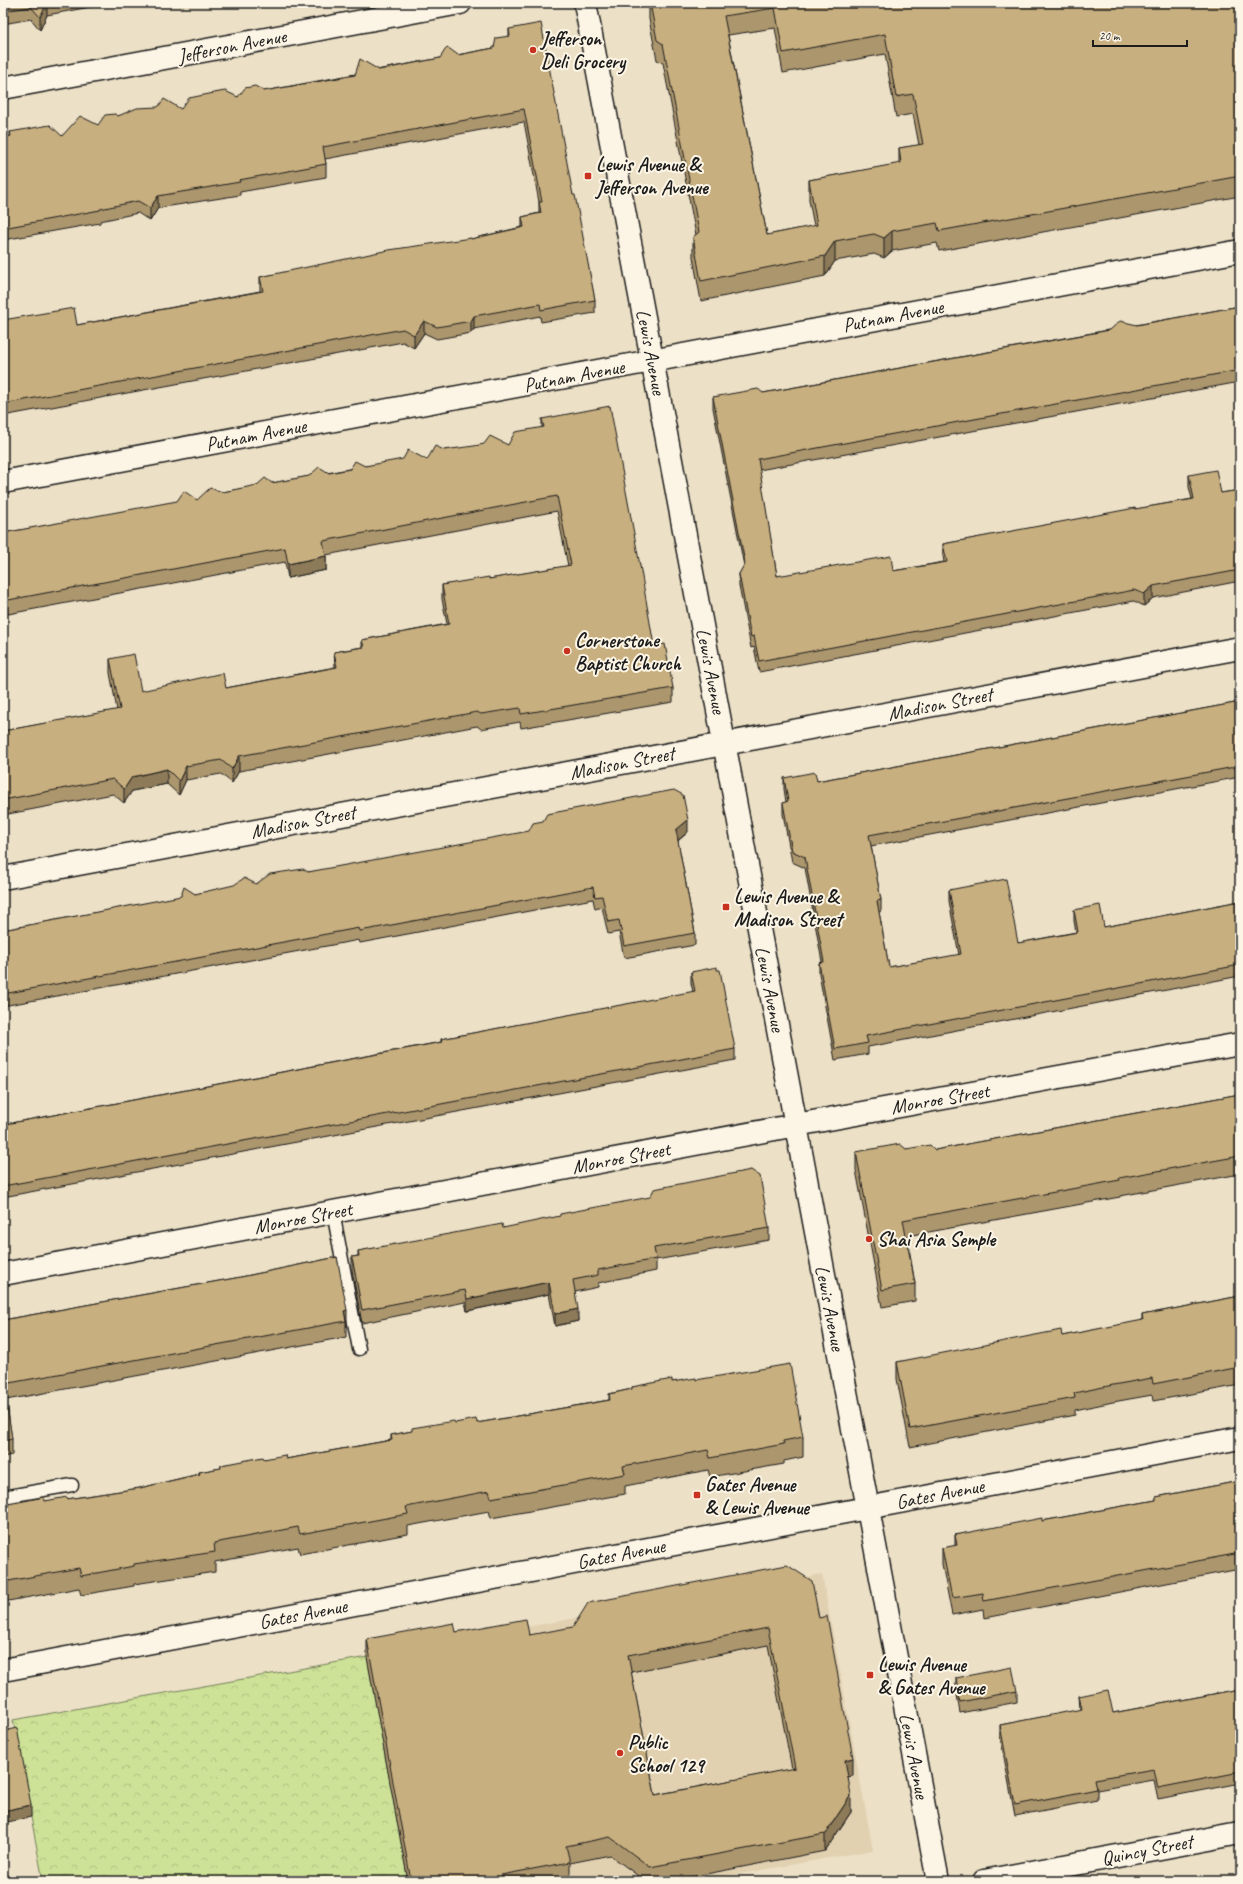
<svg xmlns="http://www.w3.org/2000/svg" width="1243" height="1884" font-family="Caveat,sans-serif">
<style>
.built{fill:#e1d1b1}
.forest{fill:url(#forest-crowns);stroke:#747f5a}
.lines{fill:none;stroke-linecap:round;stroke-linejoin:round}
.lane-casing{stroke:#1c1c1c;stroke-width:15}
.street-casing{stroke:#1c1c1c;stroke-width:25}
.lane{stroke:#fcf5e5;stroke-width:12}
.street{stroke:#fcf5e5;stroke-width:22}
.wall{fill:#ac966d;stroke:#1c1c1c;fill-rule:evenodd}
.shaded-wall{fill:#8c7a59;stroke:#1c1c1c}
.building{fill:#c8af7f;stroke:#1c1c1c;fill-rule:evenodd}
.poi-dot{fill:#c8321e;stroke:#fcf5e5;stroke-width:1.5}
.labels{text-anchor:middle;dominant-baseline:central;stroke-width:4;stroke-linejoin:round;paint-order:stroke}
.poi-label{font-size:20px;font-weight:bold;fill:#1c1c1c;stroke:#fcf5e5;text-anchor:start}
.street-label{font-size:20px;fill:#1c1c1c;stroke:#fcf5e5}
</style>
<defs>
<pattern id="forest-crowns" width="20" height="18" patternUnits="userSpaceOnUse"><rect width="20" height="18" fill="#cde297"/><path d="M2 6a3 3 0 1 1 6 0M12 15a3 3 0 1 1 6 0" fill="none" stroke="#afc182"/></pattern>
</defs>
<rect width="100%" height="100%" fill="#ece0c6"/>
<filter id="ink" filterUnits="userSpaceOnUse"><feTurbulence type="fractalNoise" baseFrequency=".025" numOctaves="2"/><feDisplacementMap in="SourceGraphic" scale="8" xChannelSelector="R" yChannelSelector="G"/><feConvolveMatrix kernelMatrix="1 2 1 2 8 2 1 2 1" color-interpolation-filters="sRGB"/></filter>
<g filter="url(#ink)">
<!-- built -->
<path class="built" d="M822 1574 873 1850 702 1881H408L454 1640Z"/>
<!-- forest -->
<path class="forest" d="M367 1657 408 1881H43L13 1720Z"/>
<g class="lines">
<defs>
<path id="lane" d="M333 1212 359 1349
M3 1497 72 1485"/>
<path id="street" d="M585 3 938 1881
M3 88 460 3
M3 482 1240 251
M3 878 1240 648
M3 1274 796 1125 1240 1044
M3 1670 1240 1438
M984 1881 1240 1833"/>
</defs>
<!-- lane casing -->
<use href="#lane" class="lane-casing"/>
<!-- street casing -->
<use href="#street" class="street-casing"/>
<!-- lane -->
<use href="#lane" class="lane"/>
<!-- street -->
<use href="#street" class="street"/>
</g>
<!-- wall -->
<path class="wall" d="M3 3H112L47 15 40 30 31 19 3 24Z
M649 3H1240V196L939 251 937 243 892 251 884 258 874 254 835 261 825 276 701 301 693 257V237L696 235 663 63 657 60 649 19ZM775 28 783 73 885 54 896 117 913 114 919 145 899 148V164L809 180V200L814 226 767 235 728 35Z
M509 29 573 195 595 300V313L541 322 540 316 474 329 471 333 437 339 424 333 414 348 403 342 3 416V320L77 325 260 291V277L471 239 522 227V217L539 213V202L524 122 325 159 326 164V177L240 192V195L158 208 150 221 138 213 100 221V223L3 240V138L10 137V132L62 136 98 125 118 116 181 109 264 91 494 48 509 36Z
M1240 306V382L759 470 777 576 893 571 944 562 943 556V544L1192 499 1189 487V475L1221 493 1240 490V581L1153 598 1144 606 1134 601 759 672 754 647 751 648 739 585V574L744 566 713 408V397L763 393Z
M542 419 654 646 673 688V702L521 728 520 722 481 729 477 726 239 771 232 783 221 774 186 780 179 795 167 784 132 791 124 803 113 794 3 815V731L117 710 110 673V659L141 691 226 688 335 667 334 652 362 647V640L447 624 442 599V585L489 579 568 566 557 511 326 555V570L288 578 285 562 3 615V533L197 500 223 492 365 466 427 460 444 450 508 445 542 427Z
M1240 702V777L871 846 881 900V911L879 912 889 967 959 955 949 901V890L1018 943 1076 932 1074 921V910L1104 927 1240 901V976L868 1047V1054L835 1060 819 974V963L822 962 805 868 792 862 783 814V803L786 802 784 789V778L817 781Z
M688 832 678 841 695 933V945L624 958 619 932 608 934 602 907 595 909 593 899 360 943 359 940 3 1006V930L195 894 256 884 308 872Z
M691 972 735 1049V1060L3 1197V1112L6 1124 441 1042V1039L693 992 691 983Z
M1240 1094V1174L1120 1196V1197L907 1236 915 1284V1301L882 1307 856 1170V1152L906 1149 935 1150Z
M503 1228H769V1240L656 1260V1271L598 1283V1287L575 1292 578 1321 555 1326 549 1294 467 1311 465 1302 362 1323 352 1270V1257L358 1256V1251Z
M337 1257 347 1326H346V1337L6 1400 12 1439V1455L3 1457V1320L241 1277Z
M1240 1296V1385L1153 1401 1152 1395 1113 1402 1075 1410V1415L910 1447 897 1379V1362L1062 1336 1142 1321V1315Z
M696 1380 803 1437V1457L784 1461V1464L710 1477 708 1470 625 1486V1494L491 1518 489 1511 408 1526V1534L300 1554 298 1547 215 1562V1572L134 1584V1586L81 1595 79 1588 3 1602V1505L67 1499 140 1488 199 1474V1472L221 1468V1465L264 1459H286L391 1440V1435L455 1423H477L609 1400V1394L632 1389V1387L672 1382Z
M1240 1481V1569L984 1618 983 1609 952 1615 942 1564V1548L955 1546V1535L1042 1521 1156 1500V1497Z
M819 1618 853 1776 848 1777 851 1812 825 1851 670 1881H645L610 1855 570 1863V1880L564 1881H408L367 1657V1639L456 1632 529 1635ZM768 1645 792 1769 655 1795 631 1672Z
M956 1678 1017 1691V1702L960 1713 956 1689Z
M1240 1689V1783L1158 1799 1154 1780 1097 1790V1800L1015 1816 1000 1736V1725L1080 1710 1079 1696 1113 1713Z"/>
<!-- shaded-wall -->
<path class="shaded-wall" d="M47 3V15L40 30V17Z
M158 196V208L150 221V208Z
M892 231V251L884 258V238Z
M835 241V261L825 276V256Z
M474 316V329L471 333V321Z
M424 321V333L414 348V335Z
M326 556V570L288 578V564Z
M1153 586V598L1144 606V594Z
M239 756V771L232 783V769Z
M186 766V780L179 795V781Z
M167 769V784L132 791 124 803V789L132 777Z
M688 820V832L676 842V830Z
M549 1282V1294L467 1311V1299Z
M578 1309V1321L555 1326V1314Z
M347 1310V1326H346V1321L344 1311Z
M853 1758V1776L845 1777V1760Z
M851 1795V1812L825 1851V1834Z
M31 1805V1817L3 1823V1811Z"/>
<!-- building -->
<path class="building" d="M3 3H47L40 17 31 7 3 11Z
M650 3H1240V176L939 231 937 223 892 231 884 238 874 234 835 241 825 256 701 281 693 237 699 232 663 44 657 40ZM775 8 783 53 885 34 896 97 913 94 923 144 899 148 901 163 809 180 817 225 767 235 724 16Z
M541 23 573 195H575L595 300 541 310 540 304 474 316 471 321 437 327 424 321 414 335 403 329 3 404V320L74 308 77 325 263 291 260 277 389 250 471 238V239L524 227 522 217 541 213 539 202H542L524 109 323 147 326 164 239 180 240 182 158 196 150 208 138 201 100 209V210L3 228V138L11 136 10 132 50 125 62 136 80 116 98 125 105 115 115 114 118 116 137 108 158 107 164 99 181 109 189 98 214 93 225 91 238 97 245 88 255 86 264 91 355 75 360 59 379 70 440 58 447 47 458 55 494 48 496 38 510 36 509 29Z
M1240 306V370L758 459 777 576 891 556 893 571 947 562 943 544 1135 508V509L1194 499 1189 475 1216 470 1221 493 1240 490V570L1153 586 1144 594 1134 590 759 661 754 636 751 637 739 574 745 563 713 397 758 389 763 393 1110 330 1120 321 1137 325Z
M610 406 641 571 654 646 665 644 673 688 521 714 520 708 481 714 477 712 239 756 232 769 221 760 186 766 179 781 167 769 132 777 124 789 113 779 3 800V731L120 709 110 659 134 654 141 691 223 673 226 688 337 667 334 652 364 647 362 640 449 624 442 585 489 577V579L571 565 557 496 323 541 326 556 288 564 285 548 3 601V533L177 501 184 491 197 500 210 488 223 492 257 485 265 478 272 483 309 476 319 467 329 473 350 469 355 461 365 466 403 459 408 450 427 460 435 446 444 450 474 446 484 444 490 436 508 445 515 432 544 427 542 419Z
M1240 702V766L869 835 881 900 877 901 889 967 961 954 949 890 1006 879 1018 943 1078 932 1074 910 1100 905 1104 927 1240 901V965L866 1036 868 1043 835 1049 819 963 824 962 805 857 792 851 783 803 788 801 784 778 815 772 817 781Z
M674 790 683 795 688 820 676 830 695 933 624 946 619 920 608 922 602 896 595 897 593 887 360 931 359 928 3 994V930L181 896 184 887 195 894 234 885 244 878 256 884 270 874 303 869 308 872 529 831 533 823 543 821 547 814Z
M717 967V970H720L735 1049 3 1186V1112H4L6 1124 442 1042 441 1039 695 991 691 972Z
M1240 1094V1156L1119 1178 1120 1180 903 1220 915 1284 882 1290 856 1152 900 1144 906 1149 930 1145 935 1150Z
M751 1170 760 1176 769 1228 654 1248 656 1259 598 1270V1275L573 1280 578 1309 555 1314 549 1282 467 1299 465 1290 362 1310 352 1257 359 1256 358 1251 502 1224 503 1228 560 1216V1214L650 1197 654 1189Z
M337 1257 347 1310 344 1311 346 1321 4 1384 12 1439 3 1441V1320L241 1277Z
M1240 1296V1367L1153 1384 1152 1378 1113 1385 1074 1393 1075 1398 910 1429 897 1362 1061 1330 1062 1336 1143 1320 1142 1315Z
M790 1364 803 1437 783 1441 784 1444 710 1458 708 1450 623 1466 625 1474 491 1498 489 1491 406 1507 408 1514 300 1534 298 1527 214 1543 215 1552 134 1564V1566L81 1576 79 1568 3 1582V1505L44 1497 45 1501 67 1497V1499L140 1488 200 1474 199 1472 221 1468V1465L263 1457 264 1459 285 1455 286 1459 392 1440 391 1435 412 1431V1428L454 1421 455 1423 476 1419 477 1423 610 1400 609 1394 632 1389V1387L672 1379V1382L696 1378V1380Z
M1240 1481V1544L1238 1545 1240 1553 984 1601 983 1593 952 1598 942 1548 957 1545 955 1535 1042 1518V1521L1156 1500V1497Z
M787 1565 812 1581 819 1618 827 1616 853 1758 845 1760 851 1795 825 1834 650 1867 610 1837 566 1846 570 1862 501 1875 503 1881H411L367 1639 454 1623 456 1632 526 1619 529 1635 573 1627 588 1603ZM768 1628 795 1768 655 1795 628 1655Z
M1012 1667 1017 1691 960 1702 956 1678Z
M1240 1689V1772L1158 1788 1154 1769 1095 1779 1097 1789 1015 1805 1000 1725 1082 1709 1079 1696 1108 1690 1113 1713Z
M17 1728 31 1805 3 1811V1731Z"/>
</g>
<!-- markers -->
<g class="poi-dot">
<circle cx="533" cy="50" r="4"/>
<rect x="584" y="172" width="8" height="8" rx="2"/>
<circle cx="567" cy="651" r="4"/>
<rect x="722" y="903" width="8" height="8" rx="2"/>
<circle cx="869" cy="1239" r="4"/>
<rect x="693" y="1491" width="8" height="8" rx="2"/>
<rect x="866" y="1671" width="8" height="8" rx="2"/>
<circle cx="620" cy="1753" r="4"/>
</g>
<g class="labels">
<!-- poi labels -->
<g class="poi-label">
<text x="541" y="38">Jefferson<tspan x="541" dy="23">Deli Grocery</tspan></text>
<text x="596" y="164">Lewis Avenue &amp;<tspan x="596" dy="23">Jefferson Avenue</tspan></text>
<text x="575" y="640">Cornerstone<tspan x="575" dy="23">Baptist Church</tspan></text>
<text x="734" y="896">Lewis Avenue &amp;<tspan x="734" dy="23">Madison Street</tspan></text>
<text x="877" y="1239">Shai Asia Semple</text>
<text x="705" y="1484">Gates Avenue<tspan x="705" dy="23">&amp; Lewis Avenue</tspan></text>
<text x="878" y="1664">Lewis Avenue<tspan x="878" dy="23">&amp; Gates Avenue</tspan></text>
<text x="628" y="1742">Public<tspan x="628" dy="23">School 129</tspan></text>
</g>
<!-- street labels -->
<g class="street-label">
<text transform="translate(232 46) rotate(-11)">Jefferson Avenue</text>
<text transform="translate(893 316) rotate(-11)">Putnam Avenue</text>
<text transform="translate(651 352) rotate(79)">Lewis Avenue</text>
<text transform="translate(574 376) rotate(-11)">Putnam Avenue</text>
<text transform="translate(256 435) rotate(-11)">Putnam Avenue</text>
<text transform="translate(711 671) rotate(79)">Lewis Avenue</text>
<text transform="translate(940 704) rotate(-11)">Madison Street</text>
<text transform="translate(622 763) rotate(-11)">Madison Street</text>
<text transform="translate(303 822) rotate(-11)">Madison Street</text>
<text transform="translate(770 989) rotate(79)">Lewis Avenue</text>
<text transform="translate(940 1099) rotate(-10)">Monroe Street</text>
<text transform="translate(621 1158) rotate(-11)">Monroe Street</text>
<text transform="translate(303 1218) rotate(-11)">Monroe Street</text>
<text transform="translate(830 1308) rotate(79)">Lewis Avenue</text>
<text transform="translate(940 1494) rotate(-11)">Gates Avenue</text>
<text transform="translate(621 1554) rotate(-11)">Gates Avenue</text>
<text transform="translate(303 1614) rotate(-11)">Gates Avenue</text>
<text transform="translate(914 1756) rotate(79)">Lewis Avenue</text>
<text transform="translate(1147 1850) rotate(-11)">Quincy Street</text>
</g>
</g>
<!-- margin -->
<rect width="1243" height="1884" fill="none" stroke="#fcf5e5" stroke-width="16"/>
<rect x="8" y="8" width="1227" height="1868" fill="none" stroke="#1c1c1c" stroke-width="1.5" filter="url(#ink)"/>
<!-- scale -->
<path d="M1093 40v6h94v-6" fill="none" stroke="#1c1c1c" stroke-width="2"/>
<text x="1099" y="40" font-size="12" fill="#1c1c1c" stroke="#fcf5e5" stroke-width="3" paint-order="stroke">20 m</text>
</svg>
